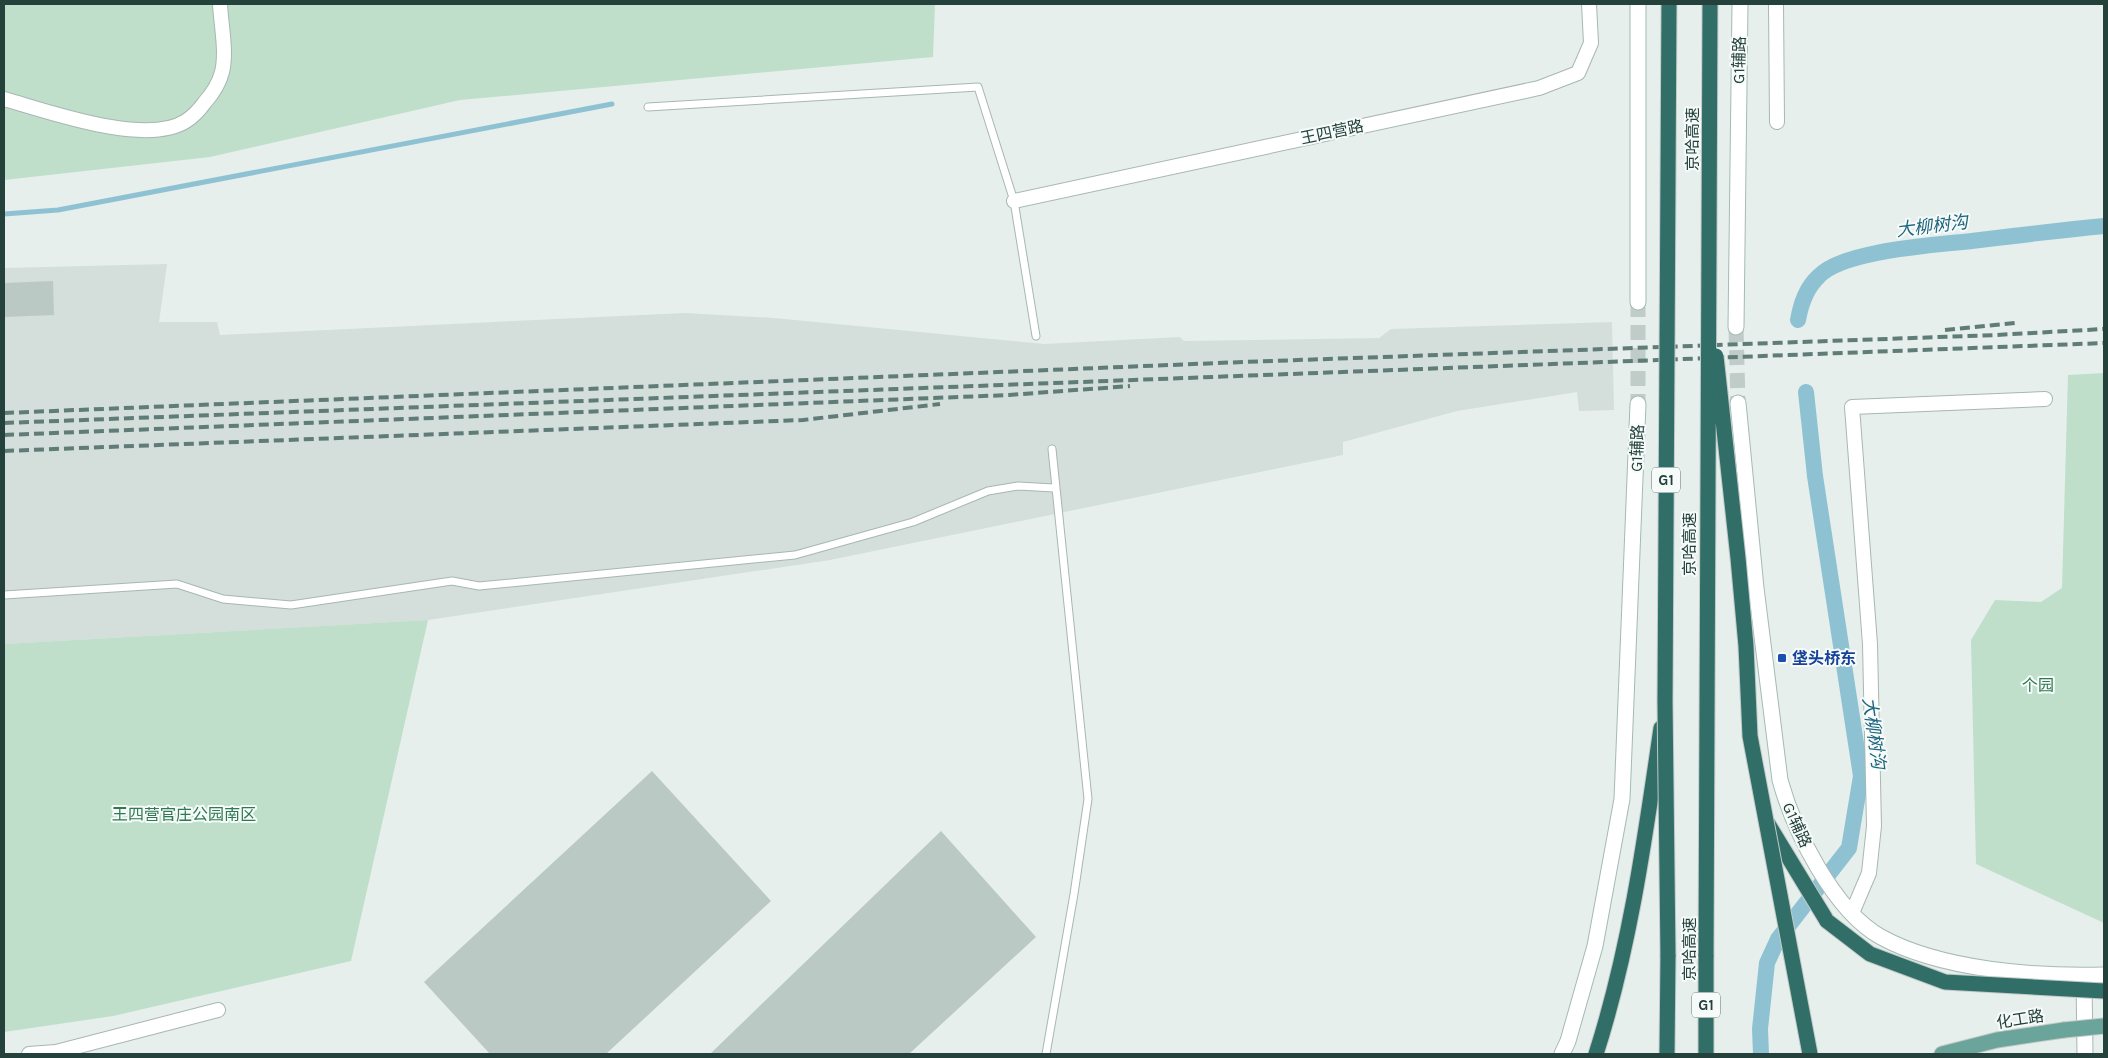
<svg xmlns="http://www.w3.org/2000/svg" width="2108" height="1058" font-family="Karla,'Noto Sans SC',sans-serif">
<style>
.built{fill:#d4dedb}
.green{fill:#bfdfcb}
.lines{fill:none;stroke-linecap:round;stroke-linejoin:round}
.stream{stroke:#8ec2d3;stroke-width:5}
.canal{stroke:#8ec2d3;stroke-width:16}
.building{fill:#bbc9c5}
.secondary-tunnel{stroke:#bfccc8;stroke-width:15;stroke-dasharray:15 8;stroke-linecap:butt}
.service-casing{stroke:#a8b7b3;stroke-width:9}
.minor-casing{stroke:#a8b7b3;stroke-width:16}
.tertiary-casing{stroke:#a8b7b3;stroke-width:17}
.secondary-casing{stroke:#a4bab5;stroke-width:17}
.primary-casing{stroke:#c2cac8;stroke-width:17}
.motorway-casing{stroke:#c2cac8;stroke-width:17}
.service{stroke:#fff;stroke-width:7}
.minor{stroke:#fff;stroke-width:14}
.tertiary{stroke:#fff;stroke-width:15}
.secondary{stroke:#fff;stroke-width:15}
.primary{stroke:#6aa49b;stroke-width:15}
.motorway{stroke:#306e67;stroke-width:15}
.rail{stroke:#5f7c77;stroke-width:4;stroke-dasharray:10 5;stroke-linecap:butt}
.primary-bridge-casing{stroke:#c2cac8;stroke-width:17;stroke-linecap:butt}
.motorway-bridge-casing{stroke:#c2cac8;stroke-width:17;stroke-linecap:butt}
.primary-bridge{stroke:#6aa49b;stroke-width:15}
.motorway-bridge{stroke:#306e67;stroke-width:15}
.transit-dot{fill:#1a4fb4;stroke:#f6fbf9;stroke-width:2}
.labels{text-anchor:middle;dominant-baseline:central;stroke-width:4;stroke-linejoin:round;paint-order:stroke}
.shield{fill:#f6fbf9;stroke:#637975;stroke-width:1}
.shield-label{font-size:15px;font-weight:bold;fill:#24413c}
.street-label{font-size:16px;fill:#24413c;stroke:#f6fbf9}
.transit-label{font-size:16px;font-weight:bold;fill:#164399;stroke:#f6fbf9;text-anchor:start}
.park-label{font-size:16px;fill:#2e7852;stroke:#f6fbf9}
.water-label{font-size:18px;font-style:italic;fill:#1d647e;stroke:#f6fbf9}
</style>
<rect width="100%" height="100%" fill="#e6efeb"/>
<!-- built -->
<path class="built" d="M167 264 159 322H217L220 335 685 313 774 318 1044 344 1180 337 1184 341 1379 338 1391 329 1612 322 1614 410 1579 411 1577 392 1457 411 1343 442V455L830 560 428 620 4 644V268Z"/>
<!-- green -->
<path class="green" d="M4 4H935L933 57 460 100 210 157 4 180Z
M2104 373V923L1976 864 1971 640 1995 600 2041 602 2062 588 2068 375Z
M428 620 351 961 113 1016 4 1032V644Z"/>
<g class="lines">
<!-- stream -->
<path class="stream" d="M4 214 58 210 612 104"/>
<!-- canal -->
<path class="canal" d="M1798 320C1801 303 1806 288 1819 276 1845 249 1942 245 1980 240 2021 235 2063 230 2104 226
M1761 1054 1760 1029 1767 963 1778 939 1849 848 1861 776 1815 476 1806 392"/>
</g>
<!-- building -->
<path class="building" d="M53 281 54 315 4 317V283Z
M652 771 771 901 606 1054H490L424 982Z
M941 831 1036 937 909 1054H710Z"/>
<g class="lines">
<!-- secondary-tunnel -->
<path class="secondary-tunnel" d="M1638 302V404
M1736 327 1738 403"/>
<defs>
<path id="service" d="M648 107 978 87 1014 201 1036 336
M4 595 177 584 223 599 291 605 452 581 479 586 795 555 913 522 988 491 1018 486 1054 488
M1046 1054 1074 894 1088 799 1052 449"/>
<path id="minor" d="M1776 4 1777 122
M4 99C47 111 146 147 186 121 194 116 200 109 205 102 213 93 219 84 222 72 227 52 221 25 220 4
M1014 201 1539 88 1578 73 1591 43 1589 4
M1852 913 1869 873 1874 826 1870 644 1852 407 2045 399
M29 1054 56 1052 218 1010"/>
<path id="tertiary" d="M2084 978 2085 1054"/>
<path id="secondary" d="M1638 4V302
M1736 327 1740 4
M1738 403 1756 588 1780 780C1794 831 1834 911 1881 937 1941 970 2037 977 2104 975
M1562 1054 1568 1041 1595 946 1622 799 1638 404"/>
<path id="primary" d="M1942 1054 1997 1040 2064 1030"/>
<path id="motorway" d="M1768 824 1827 921
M1596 1054C1630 948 1645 838 1661 728
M1667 1054 1668 955
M1706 1054V955"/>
</defs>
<!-- service casing -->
<use href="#service" class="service-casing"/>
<!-- minor casing -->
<use href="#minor" class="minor-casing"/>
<!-- tertiary casing -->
<use href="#tertiary" class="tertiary-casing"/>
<!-- secondary casing -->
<use href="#secondary" class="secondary-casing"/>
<!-- primary casing -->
<use href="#primary" class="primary-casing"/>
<!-- motorway casing -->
<use href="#motorway" class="motorway-casing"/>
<!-- service -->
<use href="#service" class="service"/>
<!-- minor -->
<use href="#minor" class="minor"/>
<!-- tertiary -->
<use href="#tertiary" class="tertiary"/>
<!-- secondary -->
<use href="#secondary" class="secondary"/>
<!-- primary -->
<use href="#primary" class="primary"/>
<!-- motorway -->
<use href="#motorway" class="motorway"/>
<!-- rail -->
<path class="rail" d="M1945 330 2015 323
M4 413 1243 362 1996 335 2104 329
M4 423 2104 343
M4 435 1009 395 1130 386
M4 451 803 420 940 404"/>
<defs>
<path id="primary-bridge" d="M2064 1030 2104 1026"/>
<path id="motorway-bridge" d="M1716 356 1738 558 1746 646 1750 736 1810 1054
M1827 921 1870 954 1945 982 2104 991
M1668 955 1665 702 1669 4
M1706 955 1710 4"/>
</defs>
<!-- primary-bridge casing -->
<use href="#primary-bridge" class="primary-bridge-casing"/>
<!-- motorway-bridge casing -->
<use href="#motorway-bridge" class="motorway-bridge-casing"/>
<!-- primary-bridge -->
<use href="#primary-bridge" class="primary-bridge"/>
<!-- motorway-bridge -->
<use href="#motorway-bridge" class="motorway-bridge"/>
</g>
<!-- markers -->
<rect class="transit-dot" x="1777" y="653" width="10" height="10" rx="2.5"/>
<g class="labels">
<!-- shield labels -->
<g class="shield">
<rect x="1652" y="467.5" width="28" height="25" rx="4"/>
<rect x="1692" y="992.5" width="28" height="25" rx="4"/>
</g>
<g class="shield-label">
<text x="1666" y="480">G1</text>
<text x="1706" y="1005">G1</text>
</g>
<!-- street labels -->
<g class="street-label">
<text transform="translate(1739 60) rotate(-89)">G1辅路</text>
<text transform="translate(1332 132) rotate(-12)">王四营路</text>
<text transform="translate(1692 139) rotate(-90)">京哈高速</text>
<text transform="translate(1637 448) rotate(-88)">G1辅路</text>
<text transform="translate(1689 544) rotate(-90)">京哈高速</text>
<text transform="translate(1797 825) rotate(66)">G1辅路</text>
<text transform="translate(1689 949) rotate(-90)">京哈高速</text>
<text transform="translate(2020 1019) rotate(-9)">化工路</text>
</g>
<!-- transit labels -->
<g class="transit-label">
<text x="1792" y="658">垡头桥东</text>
</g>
<!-- park labels -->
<g class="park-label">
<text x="2038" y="685">个园</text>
<text x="184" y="814">王四营官庄公园南区</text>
</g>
<!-- water labels -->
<g class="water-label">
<text transform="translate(1932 226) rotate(-7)">大柳树沟</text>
<text transform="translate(1874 733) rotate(82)">大柳树沟</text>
</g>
</g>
<!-- border -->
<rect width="2108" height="1058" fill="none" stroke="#24413c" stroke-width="10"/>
</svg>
